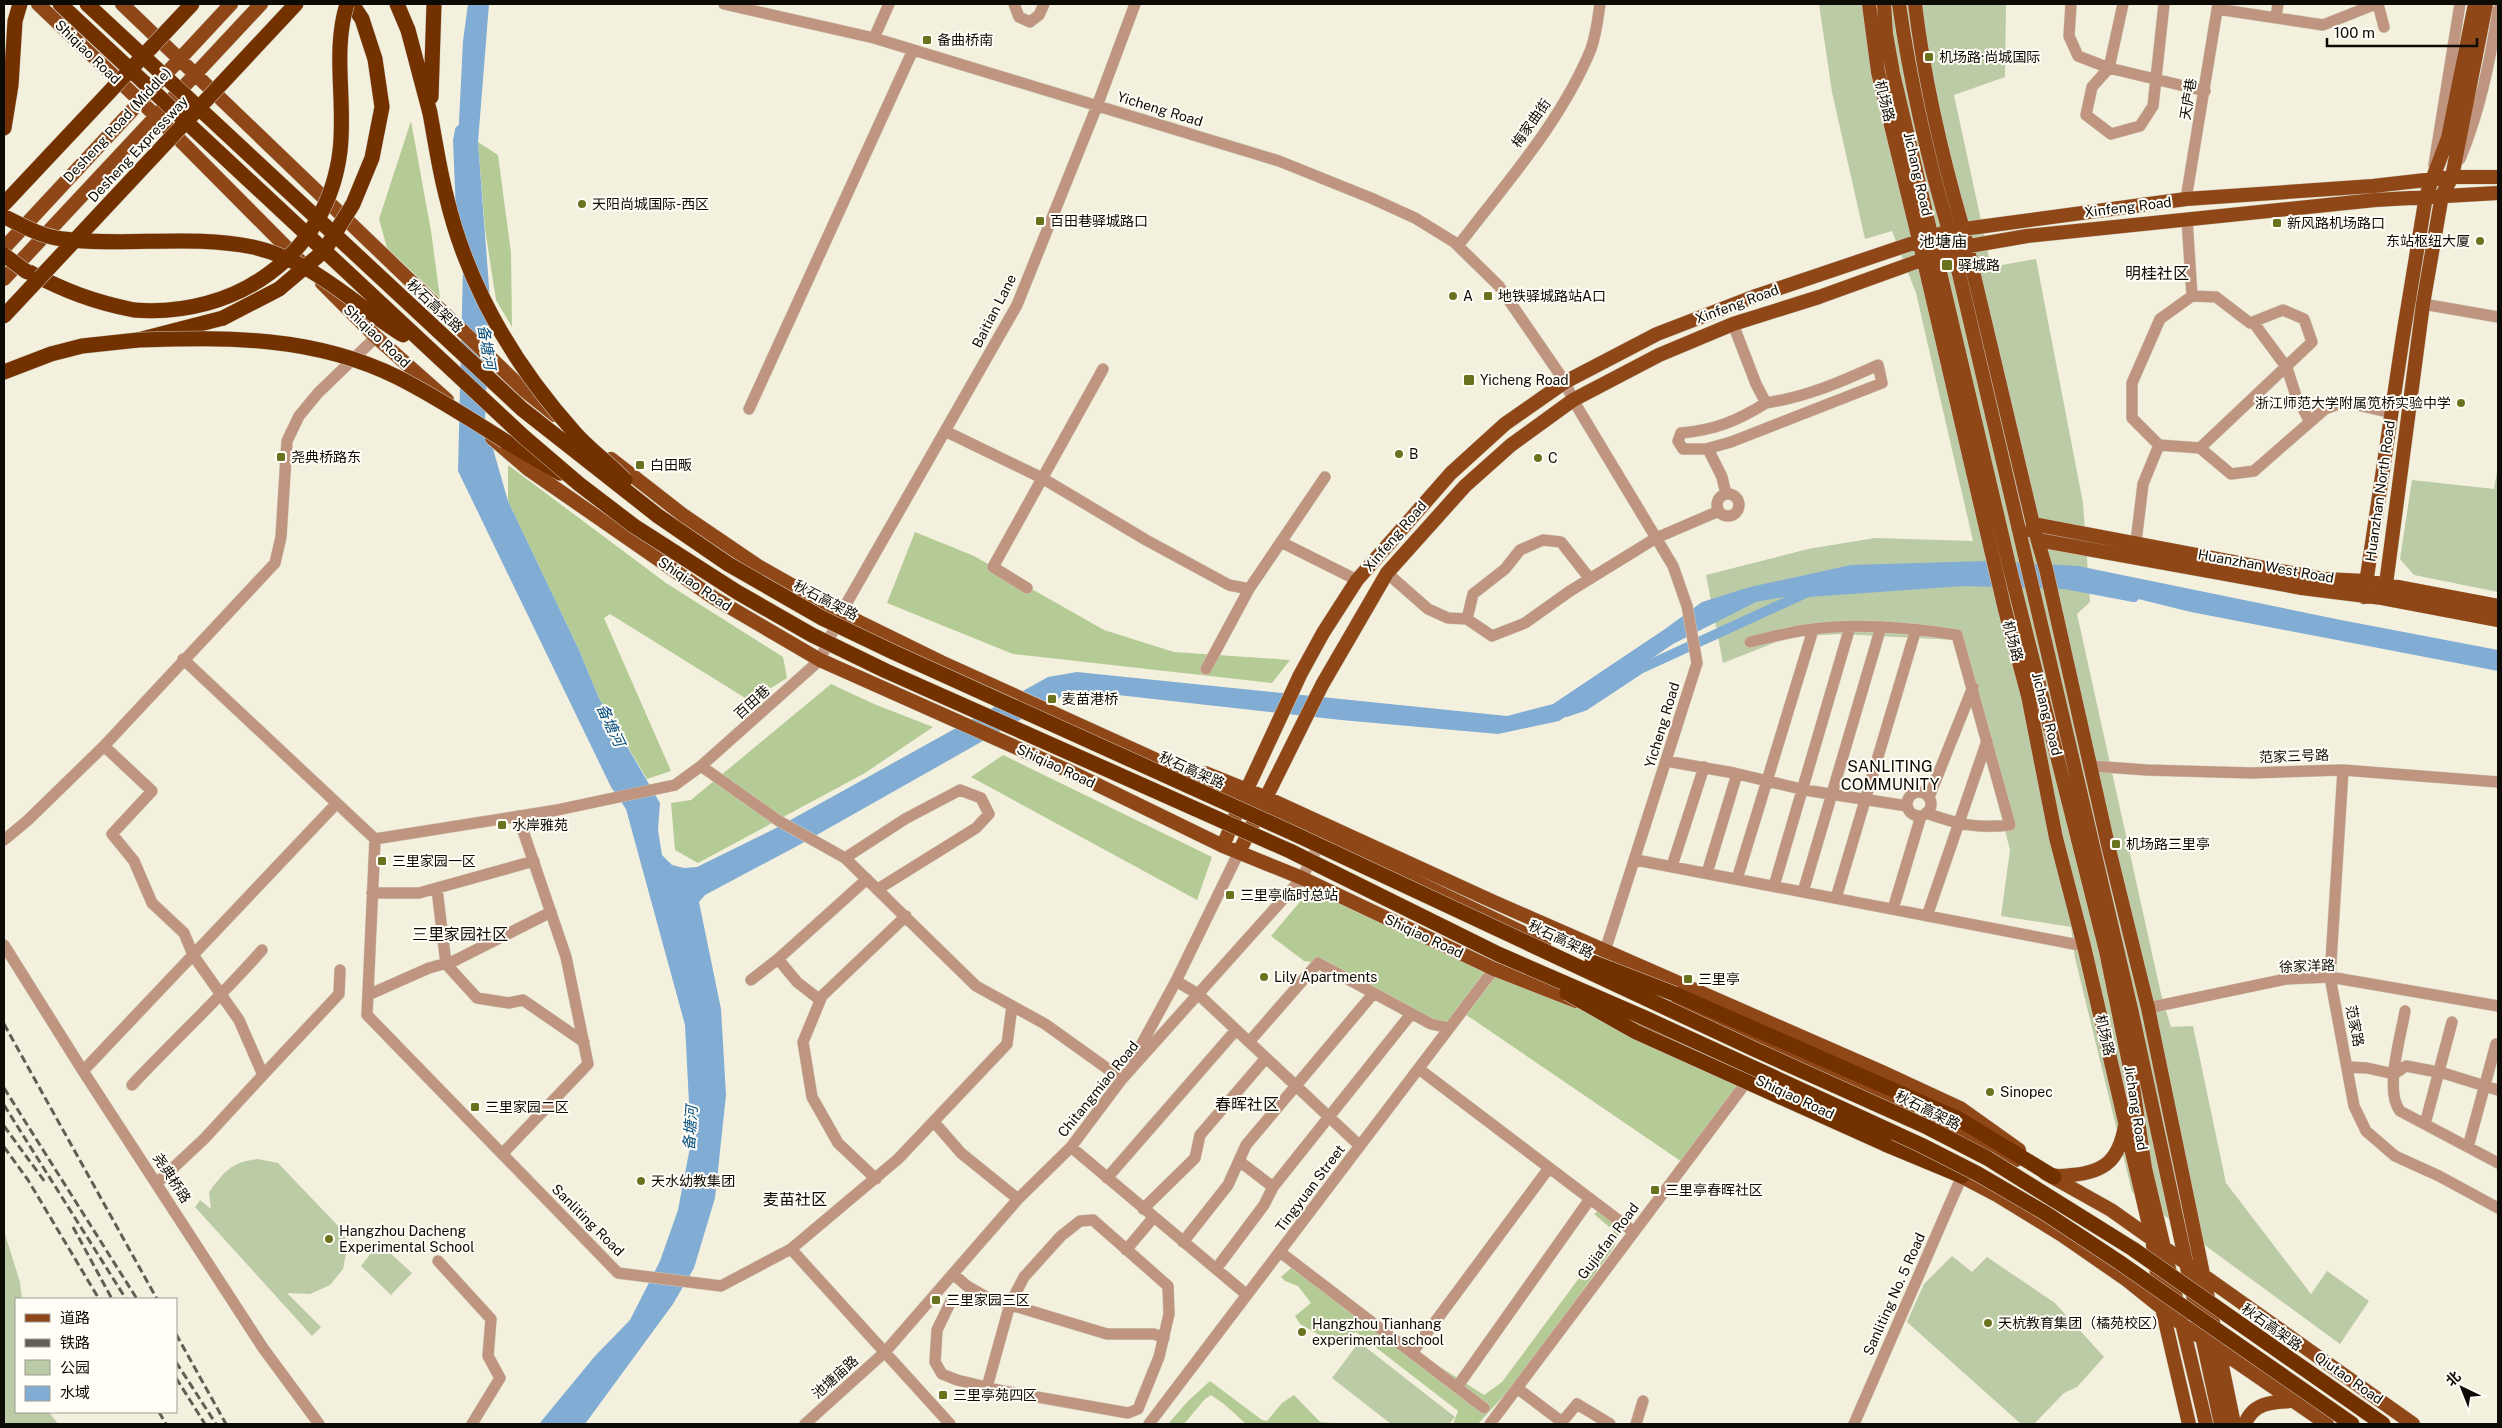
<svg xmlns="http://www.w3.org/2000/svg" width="2502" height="1428" font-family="'Public Sans','Noto Sans SC',sans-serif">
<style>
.green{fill:#bbcba5}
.forest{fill:#b5cb96}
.water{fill:#81add5}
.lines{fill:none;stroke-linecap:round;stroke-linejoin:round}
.canal{stroke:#81add5;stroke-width:10}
.minor-casing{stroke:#cfcbbb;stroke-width:12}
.major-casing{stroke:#cfcbbb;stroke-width:15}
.highway-casing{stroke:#cfcbbb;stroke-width:16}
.minor{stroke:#c0957f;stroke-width:11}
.major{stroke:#904718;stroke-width:14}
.highway{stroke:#743100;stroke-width:15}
.rail{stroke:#615e54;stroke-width:3;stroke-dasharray:8 4;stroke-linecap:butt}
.highway-bridge-casing{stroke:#cfcbbb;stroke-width:16;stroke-linecap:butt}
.highway-bridge{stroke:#743100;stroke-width:15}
.poi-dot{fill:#69731d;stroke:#fffdf6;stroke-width:2}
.labels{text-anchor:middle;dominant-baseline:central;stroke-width:4;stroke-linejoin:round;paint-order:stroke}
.poi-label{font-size:14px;fill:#0d0b06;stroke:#fffdf6;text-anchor:start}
.street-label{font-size:14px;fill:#0d0b06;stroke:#fffdf6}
.water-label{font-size:15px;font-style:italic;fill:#044f80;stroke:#fffdf6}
.quarter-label{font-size:16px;fill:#0d0b06;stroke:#fffdf6}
</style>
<rect width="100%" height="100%" fill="#f4f0de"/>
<!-- green -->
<path class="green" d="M1819 4H2006L2005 77 1954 95 1991 267 2036 259 2083 503 2090 602 2077 614 2161 994 2171 1027 2193 1026 2226 1183 2311 1294 2327 1271 2369 1301 2340 1344 2132 1192 2075 958 2071 927 2001 916 2010 850 1956 640 1840 634 1789 637 1723 663 1706 575 1808 549 1875 538 1973 541 1916 293 1892 231 1865 239 1832 92Z
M2498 466V592L2414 575 2400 559 2412 480 2494 489Z
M258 1159 278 1163 341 1229 348 1244 343 1269 330 1285 310 1294 287 1293 321 1327 312 1336 195 1207 200 1200 211 1209 209 1192C225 1171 231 1162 258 1159Z
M4 1231 20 1282 22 1299H16V1412H49L58 1424H4Z
M379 1243 412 1273 391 1295 361 1266Z
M1952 1256 1972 1272 1987 1257 2055 1303 2104 1357 2077 1387 2064 1393 2034 1424H2021L1907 1322 1924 1284Z
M1359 1342 1455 1417 1449 1424H1391L1332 1378Z"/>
<!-- forest -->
<path class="forest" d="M411 121 431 231 440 298 387 248 379 219Z
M478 142 498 155 511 253 512 327 496 300 485 229Z
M508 465 666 583 783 657 787 678 750 701 610 614 604 618 671 771 647 779 599 698 579 650 508 501Z
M915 532 974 556 1104 630 1174 652 1290 660 1272 683 1013 654 887 603Z
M831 684 874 704 933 727 865 773 698 863 675 850 671 803 691 800Z
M1003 755 1212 857 1197 900 971 777Z
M1315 884 1744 1085 1685 1164 1462 1012 1449 1028 1318 963 1304 961 1271 936Z
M1598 1211 1621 1229 1614 1247 1519 1379 1478 1424H1453L1458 1411 1356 1332 1330 1341 1300 1324 1295 1316 1311 1303 1298 1286 1285 1281 1281 1277 1299 1261 1420 1354 1484 1395 1502 1382 1614 1231 1594 1214Z
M1210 1381 1262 1420 1267 1421 1282 1403 1294 1395 1320 1422 1344 1424H1246L1224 1404 1211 1395 1205 1399 1184 1424H1168L1187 1402Z"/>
<!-- water -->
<path class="water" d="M468 4H489L478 142 490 300 485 421 508 501 579 650 599 698 660 803 658 830 662 855 672 865 684 868 697 867 776 828 1048 677 1077 672 1507 716 1553 704 1665 629 1702 602 1750 587 1851 565 1987 561 2078 566 2341 620 2498 650V671L2191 612 2061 580 1854 584 1756 602 1673 644 1559 721 1498 734 1341 720 1073 690 799 845 705 895 699 902 721 1009 726 1095 715 1198 694 1268 673 1304 585 1424H539L595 1356 630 1320 660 1261 678 1210 691 1142 685 1025 626 809 611 787 458 471 463 267 458 142 463 41Z"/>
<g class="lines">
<!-- canal -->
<path class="canal" d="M460 130 458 141 462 236
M1566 712 1584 706 1640 669 1808 592 1963 581 2065 584 2134 597"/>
<defs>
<path id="minor" d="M724 4 874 38 1279 161 1371 198 1415 218 1454 242 1499 286 1565 382 1573 400 1673 566 1687 606 1697 663 1605 951V958
M1014 4 1019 17 1030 22 1039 15 1044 4
M2071 4 2069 36 2078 56 2109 68 2205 91
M2123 4 2109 68 2092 87 2086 115 2111 134 2140 126 2153 106 2164 4
M2378 4 2384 27
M2217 9 2323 25 2376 4
M2276 17 2278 4
M874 38 889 4
M2460 159C2480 111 2490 61 2498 10
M2434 165 2460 4
M2186 199 2218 4
M2187 219 2192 296
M1458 246C1506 183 1561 122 1591 49 1596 35 1598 18 1600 4
M2423 304 2498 317
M2253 322 2287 368 2296 396 2310 422
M1733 324 1756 384 1766 403C1737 421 1715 430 1681 433L1678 441 1683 449H1706L1731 442 1882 383 1878 365C1841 382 1806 397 1766 403
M749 409 913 50
M945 431 1042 478 1146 540 1229 585 1249 589
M2200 448 2312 342 2304 319 2283 310 2250 323 2216 297 2192 296 2160 319 2132 383V418L2159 445 2200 448 2231 474 2254 471 2325 409 2344 402 2392 413
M1708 449 1722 477 1726 494
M1717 505a11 11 0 1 1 22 0a11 11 0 1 1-22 0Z
M1281 542 1357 580
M2136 542 2143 484 2159 445
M1387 573 1428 609 1448 618 1467 619 1492 636 1525 623 1570 591 1656 538 1719 511
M1027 588 993 567 1103 369
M1467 619 1473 594 1505 569 1520 550 1543 540 1561 542 1590 579
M1750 642C1766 638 1783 634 1799 631 1849 622 1907 627 1957 635L2010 825C1975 829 1958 824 1926 813
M183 659 375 839
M1206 669 1249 589 1325 477
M104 746 152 791 112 834 134 861 152 903 184 933 193 955 239 1020 263 1075 204 1139 157 1183
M1666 761 1734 773 1805 790 1907 806
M701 766 779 821 845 858 976 986 1045 1024 1122 1079 1125 1074
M2091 766 2147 770 2251 773 2343 770 2498 782
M2343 770 2330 977 2354 1106 2366 1131 2395 1156 2439 1176 2498 1208
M1907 804a12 12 0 1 1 24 0a12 12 0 1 1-24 0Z
M1929 797 1973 687
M375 839 557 810 675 785 701 766 820 660 841 613 1017 305 1097 106 1135 4
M375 839 367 1015 618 1273 721 1286 791 1249 950 1424
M4 840 28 820 104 746 275 563 281 537 287 441 299 416 318 393 376 337
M845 858 905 819 960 790 981 798 989 814 976 828 878 889
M1636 860 2084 946
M1672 866 1704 767
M1707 873 1737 774
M1737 879 1813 630
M1774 886 1850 627
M437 889 446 964 477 998 509 1003 523 1000 584 1042
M1803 892 1881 627
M372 893H419L534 861
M1836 898 1916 629
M1893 909 1921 816
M1927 916 1987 741
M4 945 83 1071 263 1348 319 1424
M778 959 797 982 820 1000
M751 980 778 959 867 879
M1176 981 1198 994 1360 1146
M368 995 429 968 454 961 551 912
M2148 1008 2286 979 2330 977 2498 1006
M2405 1011C2401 1036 2384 1091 2400 1111L2498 1163
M1249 1042 1318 963 1431 1024 1449 1028
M1133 1060 1176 981 1239 852
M2348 1067 2367 1068 2394 1074 2406 1066 2443 1073 2498 1090
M1419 1069 1634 1232
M83 1071 336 804
M263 1075 339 994 340 970
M132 1085C175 1039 221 997 262 950
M934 1122 961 1153 1018 1199
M2425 1124 2452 1022
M1071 1147 1247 1295
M2468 1147 2496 1044
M502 1154 588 1064 566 957 518 816
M1239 1161 1273 1187
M1107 1178 1236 1030
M876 1179 838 1143 812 1097 803 1042 822 996 906 916
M1143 1209 1195 1158 1200 1135 1266 1058
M1183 1242 1228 1185 1246 1145 1373 994
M791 1249 898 1159 1007 1044 1012 1006
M1126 1250 1153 1218
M1280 1252 1484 1408
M438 1261 491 1319 488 1356 500 1378 472 1424
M1216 1269 1264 1205 1273 1187 1411 1014
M953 1274 967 1286 988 1298 1107 1334H1154L1164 1338
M952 1299 937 1330 935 1362 942 1374 957 1380 1003 1391 1128 1413 1138 1409 1159 1357 1169 1314 1168 1286 1093 1220 1080 1221 1061 1236 1024 1277 1010 1304 987 1387
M1412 1353 1549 1168
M1457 1387 1590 1199
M1517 1388 1562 1422 1577 1404 1610 1424
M805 1424 885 1352 1018 1199 1071 1147 1122 1079 1302 878 1322 838
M1149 1424 1494 969
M1490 1424 1751 1076
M1636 1424 1643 1401
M1854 1424 1962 1176"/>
<path id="major" d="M38 4 156 116 300 261
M122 4 524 390 555 415
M1869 4 1878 72 1919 240 2005 610 2028 696 2056 838 2084 946 2152 1238 2162 1308 2189 1424
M1884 4 1886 34 1893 73 2010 569 2106 951 2131 1073 2145 1168 2206 1424
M1899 4C1910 80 1927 156 1949 231L2132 1013 2221 1424
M1915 4C1924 80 1942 156 1963 229L2033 524 2046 569 2108 845 2148 1008 2234 1424
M4 248 231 4
M4 279 261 4
M322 283 376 337 447 400
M492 438 528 469 714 598 820 660 1069 771 1223 846 1302 878 1494 969 1576 1001
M611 459 683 515 758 566 841 613 941 662 1262 808 1544 943
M2032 531 2033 524 2323 579 2366 581 2498 606
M2038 540 2302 588 2382 598 2498 620
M2364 597 2403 336 2426 196 2448 138 2475 4
M2382 598 2386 584 2423 304 2442 195 2452 177 2486 4
M1205 773 1267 798 1494 902 1882 1072 1960 1108 2019 1150
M1223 846 1242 800 1300 675 1323 633 1357 580 1451 473 1505 424 1565 382 1657 334 1753 297 1949 231 2186 199 2373 186 2452 177H2498
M1239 852 1322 685 1387 573 1465 486 1511 445 1573 400 1659 355 1733 324 1819 297 1952 249 2027 236 2375 200 2498 193
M1640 988 1764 1042 2016 1160
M1620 1017 1771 1085
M1953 1172 1997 1195 2062 1235 2127 1280 2183 1325 2327 1424
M2045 1173 2111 1210 2413 1424
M2052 1175C2058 1177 2065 1176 2072 1175 2106 1172 2119 1159 2125 1126
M2245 1424C2253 1402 2273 1402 2293 1401"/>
<path id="highway" d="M352 4 362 19 375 59
M397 4 408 30 430 113
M431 97 434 4
M4 128 11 85 15 21 20 4
M29 272C65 291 94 302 134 310
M4 372 51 354 82 346 138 340 223 318
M505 441 560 473
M1675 994 1957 1118 2054 1177
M1885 1144 1962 1176"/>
</defs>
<!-- minor casing -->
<use href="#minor" class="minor-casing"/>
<!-- major casing -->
<use href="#major" class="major-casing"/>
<!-- highway casing -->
<use href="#highway" class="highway-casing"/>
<!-- minor -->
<use href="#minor" class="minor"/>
<!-- major -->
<use href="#major" class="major"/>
<!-- highway -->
<use href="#highway" class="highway"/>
<!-- rail -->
<path class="rail" d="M4 1024 157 1299
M4 1088 137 1299
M4 1105 126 1299
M4 1126 45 1182
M4 1147 28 1180 99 1299
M73 1227 112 1299
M176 1334 226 1424
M176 1362 216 1424
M176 1378 205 1424
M159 1412 166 1424"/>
<defs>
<path id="highway-bridge" d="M60 4 524 437 579 484 634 526 737 592 812 635 886 671 1290 851 1498 954 1645 1018 1921 1145 1978 1174 2045 1213 2119 1262 2352 1424
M87 4 522 409 658 516 728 564 822 618 893 652 1299 836 1756 1050 1927 1127 1987 1158 2133 1249 2383 1424
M430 113C435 140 439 168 446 195 467 285 514 365 575 433 590 450 609 463 625 480
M4 204 192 4
M7 218C25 227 43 237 63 239 126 247 190 234 253 247 312 260 353 304 403 335
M4 255 27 272
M134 310C235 318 327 256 340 151 346 102 332 52 347 4
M4 316 296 4
M223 318 279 289 324 251 353 204 372 158 382 107 375 59
M138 340C228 337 314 336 397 377 435 396 470 419 505 441
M1592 962 1675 994
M1567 993 1636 1032 1885 1144"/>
</defs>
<!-- highway-bridge casing -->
<use href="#highway-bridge" class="highway-bridge-casing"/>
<!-- highway-bridge -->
<use href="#highway-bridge" class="highway-bridge"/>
</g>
<!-- markers -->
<g class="poi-dot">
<rect x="922" y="35" width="10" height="10" rx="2.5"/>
<rect x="1924" y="52" width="10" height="10" rx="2.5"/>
<circle cx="582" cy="204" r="5"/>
<rect x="1035" y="216" width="10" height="10" rx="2.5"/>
<rect x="2272" y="218" width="10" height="10" rx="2.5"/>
<circle cx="2480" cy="241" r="5"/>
<rect x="1941" y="259" width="12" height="12" rx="2.5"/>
<circle cx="1453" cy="296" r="5"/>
<rect x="1483" y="291" width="10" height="10" rx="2.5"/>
<rect x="1463" y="374" width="12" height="12" rx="2.5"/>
<circle cx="2461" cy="403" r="5"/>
<circle cx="1399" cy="454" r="5"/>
<rect x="276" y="452" width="10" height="10" rx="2.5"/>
<circle cx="1538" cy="458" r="5"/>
<rect x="635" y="460" width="10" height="10" rx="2.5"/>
<rect x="1047" y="694" width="10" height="10" rx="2.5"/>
<rect x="497" y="820" width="10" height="10" rx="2.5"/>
<rect x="2111" y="839" width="10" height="10" rx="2.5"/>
<rect x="377" y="856" width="10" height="10" rx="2.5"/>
<rect x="1225" y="890" width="10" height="10" rx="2.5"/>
<circle cx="1264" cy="977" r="5"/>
<rect x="1683" y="974" width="10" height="10" rx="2.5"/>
<circle cx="1990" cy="1092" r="5"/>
<rect x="470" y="1102" width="10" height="10" rx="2.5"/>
<circle cx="641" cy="1181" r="5"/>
<rect x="1650" y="1185" width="10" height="10" rx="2.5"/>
<circle cx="329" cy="1239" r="5"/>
<rect x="931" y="1295" width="10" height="10" rx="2.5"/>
<circle cx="1988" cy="1323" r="5"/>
<circle cx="1302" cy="1332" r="5"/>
<rect x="938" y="1390" width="10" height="10" rx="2.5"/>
</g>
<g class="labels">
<!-- poi labels -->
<g class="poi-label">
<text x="937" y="40">备曲桥南</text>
<text x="1939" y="57">机场路·尚城国际</text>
<text x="592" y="204">天阳尚城国际-西区</text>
<text x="1050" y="221">百田巷驿城路口</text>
<text x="2287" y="223">新风路机场路口</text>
<text x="2470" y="241" text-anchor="end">东站枢纽大厦</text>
<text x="1958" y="265">驿城路</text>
<text x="1463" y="296">A</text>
<text x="1498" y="296">地铁驿城路站A口</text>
<text x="1480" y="380">Yicheng Road</text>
<text x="2451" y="403" text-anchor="end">浙江师范大学附属笕桥实验中学</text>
<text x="1409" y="454">B</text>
<text x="291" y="457">尧典桥路东</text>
<text x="1548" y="458">C</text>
<text x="650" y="465">白田畈</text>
<text x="1062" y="699">麦苗港桥</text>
<text x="512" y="825">水岸雅苑</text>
<text x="2126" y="844">机场路三里亭</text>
<text x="392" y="861">三里家园一区</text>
<text x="1240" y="895">三里亭临时总站</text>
<text x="1274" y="977">Lily Apartments</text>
<text x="1698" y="979">三里亭</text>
<text x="2000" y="1092">Sinopec</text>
<text x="485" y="1107">三里家园二区</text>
<text x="651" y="1181">天水幼教集团</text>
<text x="1665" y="1190">三里亭春晖社区</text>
<text x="339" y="1231">Hangzhou Dacheng<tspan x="339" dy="16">Experimental School</tspan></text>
<text x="946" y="1300">三里家园三区</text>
<text x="1998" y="1323">天杭教育集团（橘苑校区）</text>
<text x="1312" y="1324">Hangzhou Tianhang<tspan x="1312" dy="16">experimental school</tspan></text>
<text x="953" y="1395">三里亭苑四区</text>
</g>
<!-- street labels -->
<g class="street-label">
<text transform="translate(88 52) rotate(44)">Shiqiao Road</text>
<text transform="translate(2188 99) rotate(-81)">天庐巷</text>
<text transform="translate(1885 101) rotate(76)">机场路</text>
<text transform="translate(1160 109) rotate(17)">Yicheng Road</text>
<text transform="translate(1531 123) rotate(-55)">梅家曲街</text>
<text transform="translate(117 125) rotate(-47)">Desheng Road (Middle)</text>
<text transform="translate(138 149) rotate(-47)">Desheng Expressway</text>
<text transform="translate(1918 174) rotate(77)">Jichang Road</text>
<text transform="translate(2128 207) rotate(-7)">Xinfeng Road</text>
<text transform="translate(1737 304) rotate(-20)">Xinfeng Road</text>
<text transform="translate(435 306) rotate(43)">秋石高架路</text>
<text transform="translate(994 311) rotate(-63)">Baitian Lane</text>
<text transform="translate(377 336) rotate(43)">Shiqiao Road</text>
<text transform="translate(2380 491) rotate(-82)">Huanzhan North Road</text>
<text transform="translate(1395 536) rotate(-49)">Xinfeng Road</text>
<text transform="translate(2266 566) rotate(10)">Huanzhan West Road</text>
<text transform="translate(695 584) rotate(34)">Shiqiao Road</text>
<text transform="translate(826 600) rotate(27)">秋石高架路</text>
<text transform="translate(2013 641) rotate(75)">机场路</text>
<text transform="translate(752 702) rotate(-42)">百田巷</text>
<text transform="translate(2047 714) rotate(76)">Jichang Road</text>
<text transform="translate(1662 725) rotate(-73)">Yicheng Road</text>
<text transform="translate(2294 756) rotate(-2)">范家三号路</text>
<text transform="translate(1056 766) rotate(25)">Shiqiao Road</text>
<text transform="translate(1192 770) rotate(24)">秋石高架路</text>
<text transform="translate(1424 936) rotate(25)">Shiqiao Road</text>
<text transform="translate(1561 939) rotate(25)">秋石高架路</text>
<text transform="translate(2307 966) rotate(-2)">徐家洋路</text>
<text transform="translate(2355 1026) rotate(79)">范家路</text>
<text transform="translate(2105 1035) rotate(77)">机场路</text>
<text transform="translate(1098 1089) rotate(-51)">Chitangmiao Road</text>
<text transform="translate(1795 1097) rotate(25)">Shiqiao Road</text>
<text transform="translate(2136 1108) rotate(81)">Jichang Road</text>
<text transform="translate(1928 1110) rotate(26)">秋石高架路</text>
<text transform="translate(172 1178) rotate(57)">尧典桥路</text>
<text transform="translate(1310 1188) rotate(-53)">Tingyuan Street</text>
<text transform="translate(588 1220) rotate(45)">Sanliting Road</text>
<text transform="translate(1608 1241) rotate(-53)">Gujiafan Road</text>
<text transform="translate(1894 1294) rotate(-66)">Sanliting No. 5 Road</text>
<text transform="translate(2272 1327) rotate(35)">秋石高架路</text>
<text transform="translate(835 1377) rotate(-42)">池塘庙路</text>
<text transform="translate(2349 1378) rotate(35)">Qiutao Road</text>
</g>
<!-- water labels -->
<g class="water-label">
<text transform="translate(487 347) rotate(81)">备塘河</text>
<text transform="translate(611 725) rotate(65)">备塘河</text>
<text transform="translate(690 1128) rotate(-86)">备塘河</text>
</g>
<!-- quarter labels -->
<g class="quarter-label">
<text x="1943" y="241">池塘庙</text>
<text x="2157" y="273">明桂社区</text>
<text x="1890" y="766">SANLITING<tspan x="1890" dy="18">COMMUNITY</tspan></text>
<text x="460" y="934">三里家园社区</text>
<text x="1247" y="1104">春晖社区</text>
<text x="795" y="1199">麦苗社区</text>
</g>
</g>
<!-- border -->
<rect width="2502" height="1428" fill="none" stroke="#0d0b06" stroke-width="10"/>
<!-- legend -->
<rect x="15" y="1298" width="162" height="115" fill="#fffdf6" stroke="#9e9c96"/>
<rect x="25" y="1314" width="25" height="8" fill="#904718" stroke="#9e9c96"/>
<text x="60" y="1323" font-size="15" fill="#0d0b06">道路</text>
<rect x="25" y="1339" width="25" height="8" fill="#615e54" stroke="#9e9c96"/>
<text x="60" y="1348" font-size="15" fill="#0d0b06">铁路</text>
<rect x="25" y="1360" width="25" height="15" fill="#bbcba5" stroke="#9e9c96"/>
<text x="60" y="1373" font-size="15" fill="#0d0b06">公园</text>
<rect x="25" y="1386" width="25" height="15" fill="#81add5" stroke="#9e9c96"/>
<text x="60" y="1398" font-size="15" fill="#0d0b06">水域</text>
<!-- north arrow -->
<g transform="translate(2462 1388) rotate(317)" stroke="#fffdf6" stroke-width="4" paint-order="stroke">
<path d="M0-4L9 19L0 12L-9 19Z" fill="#0d0b06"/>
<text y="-8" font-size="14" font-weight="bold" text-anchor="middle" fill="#0d0b06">北</text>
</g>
<!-- scale -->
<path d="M2327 38v8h150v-8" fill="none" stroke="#0d0b06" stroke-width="2.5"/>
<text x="2334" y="38" font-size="15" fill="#0d0b06" stroke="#fffdf6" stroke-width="4" paint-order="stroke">100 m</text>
</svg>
